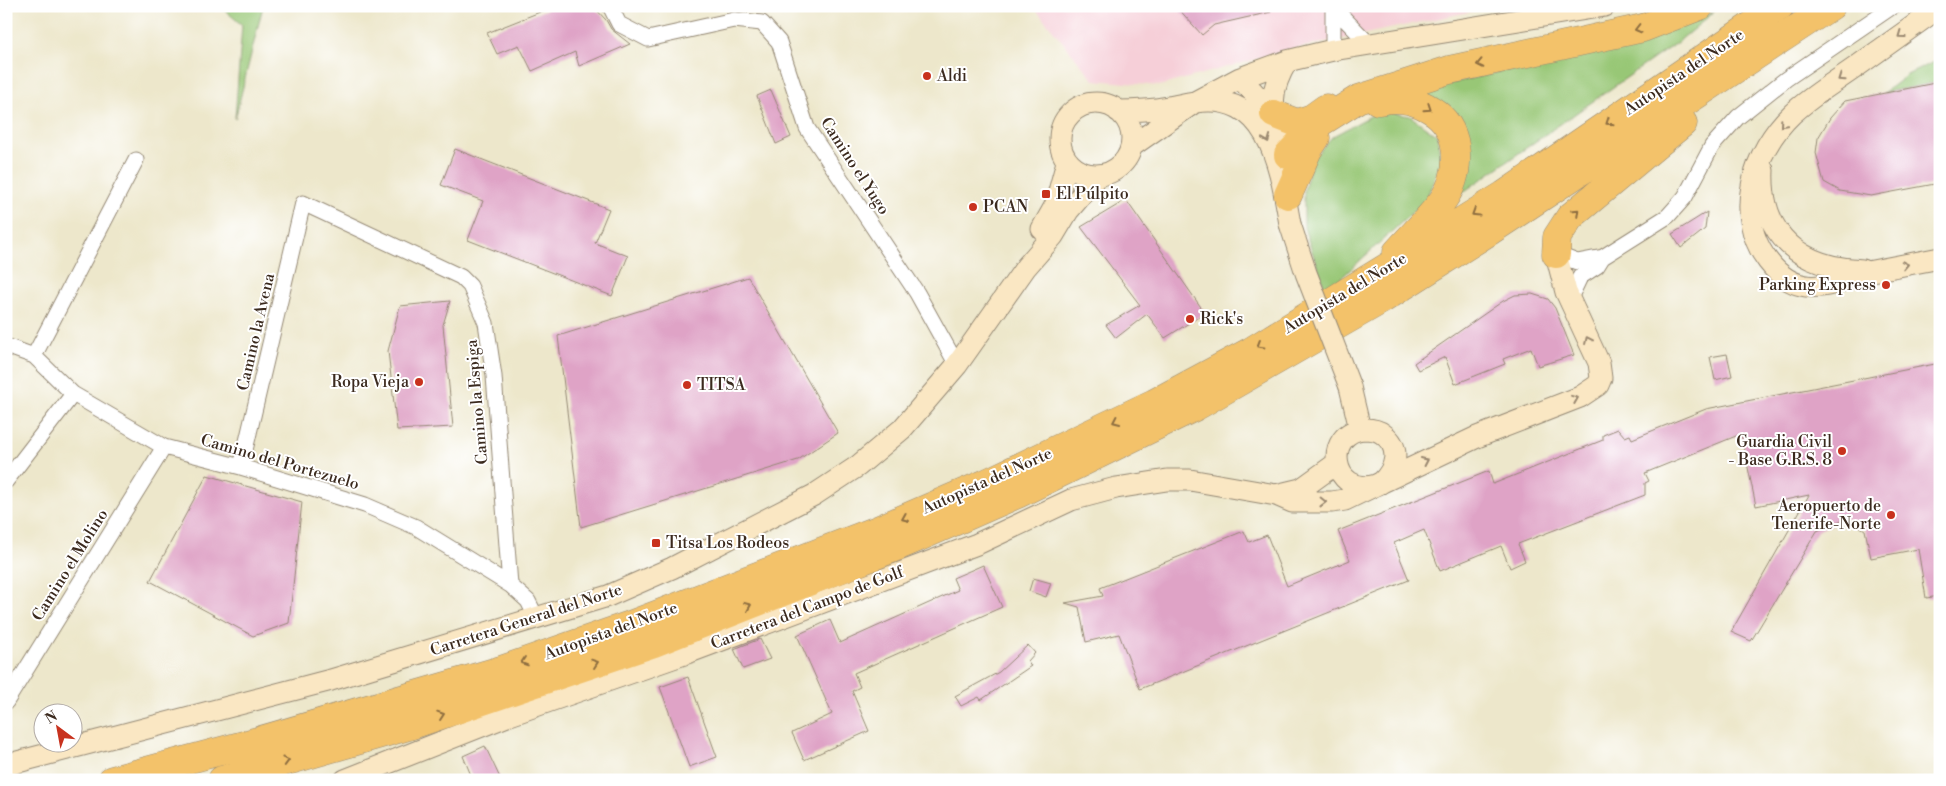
<svg xmlns="http://www.w3.org/2000/svg" width="1946" height="786" font-family="'Libre Bodoni',serif">
<style>
.built{fill:#f6cfd8}
.green{fill:#98c776;stroke:#6a784a}
.building{fill:#dfa3c6}
.lines{fill:none;stroke-linecap:round;stroke-linejoin:round}
.minor-casing{stroke:#948874;stroke-width:17}
.secondary-casing{stroke:#948874;stroke-width:23}
.motorway-casing{stroke:#948874;stroke-width:29}
.minor{stroke:#fff;stroke-width:15}
.secondary{stroke:#fae7c3;stroke-width:21}
.motorway{stroke:#f3c26a;stroke-width:28}
.secondary-bridge-casing{stroke:#948874;stroke-width:23;stroke-linecap:butt}
.secondary-bridge{stroke:#fae7c3;stroke-width:21}
.oneway{stroke:#8e6e40}
.oneway2{stroke:#9a8870}
.poi-dot{fill:#c8321e;stroke:#fff;stroke-width:2}
.labels{text-anchor:middle;dominant-baseline:central;stroke-width:4;stroke-linejoin:round;paint-order:stroke}
.street-label{font-size:16px;fill:#3b2a1e;stroke:#fff}
.poi-label{font-size:16px;fill:#3b2a1e;stroke:#fff;text-anchor:start}
</style>
<rect width="100%" height="100%" fill="#fff"/>
<filter id="ink" filterUnits="userSpaceOnUse"><feTurbulence type="fractalNoise" baseFrequency=".02" numOctaves="2"/><feDisplacementMap in="SourceGraphic" scale="10" xChannelSelector="R" yChannelSelector="G"/><feConvolveMatrix kernelMatrix="1 2 1 2 8 2 1 2 1" color-interpolation-filters="sRGB"/></filter>
<filter id="wash" filterUnits="userSpaceOnUse"><feTurbulence type="fractalNoise" baseFrequency=".0096" numOctaves="4" result="noise"/><feDisplacementMap in="SourceGraphic" scale="20" xChannelSelector="R" yChannelSelector="G"/><feGaussianBlur stdDeviation="1.12" result="paint"/><feColorMatrix in="noise" values="0 0 0 0 0 0 0 0 0 0 0 0 0 0 0 0 0 1.4 0 .05"/><feComposite in="paint" operator="in"/></filter>
<g filter="url(#wash)">
<rect width="100%" height="100%" fill="#ede7cb"/>
<!-- built -->
<path class="built" d="M1033 6H1497L1289 50 1159 86 1094 80Z"/>
<!-- green -->
<path class="green" d="M220 6H263L235 119 242 25Z
M1714 12 1679 41 1459 195 1471 157 1462 130 1418 91 1645 38Z
M1940 59V82L1883 93 1907 75Z
M1380 111 1410 116 1437 135 1441 161 1426 200 1326 292 1304 228V190L1313 158 1333 136Z"/>
<g id="blocks">
<!-- building -->
<path class="building" d="M555 6H593L606 20 611 29 630 44 579 66 575 52 532 71 519 45 497 54 487 33Z
M1176 6H1271V12L1214 25 1202 35Z
M1940 82V183L1871 196 1840 191 1824 182 1816 153 1818 138 1830 118 1845 101Z
M771 90 791 137 776 144 757 96Z
M455 149 609 209 595 243 628 256 612 296 468 240 483 201 441 185Z
M1126 200 1205 313 1165 338 1147 314 1116 338 1106 325 1140 305 1081 227Z
M1707 212 1705 229 1681 248 1672 234Z
M748 277 838 433 798 460 581 527 558 336Z
M1532 294 1548 299 1555 308 1574 355 1538 366 1531 348 1503 359 1505 364 1455 384 1445 357 1418 370 1414 363 1503 301 1515 295Z
M450 301 443 325 453 427 397 430 388 351 400 306Z
M1727 354 1732 376 1715 380 1710 357Z
M1940 363V596L1926 598 1918 549 1871 558 1865 530 1846 518 1817 531 1751 641 1731 632 1809 495 1756 506 1741 434 1645 473 1649 481 1645 483V495L1518 544 1525 561 1510 568 1501 546 1440 571 1424 530 1394 543 1409 580 1140 689 1119 634 1086 642 1079 607 1065 603 1103 596 1100 588 1244 531 1249 542 1267 535 1287 586 1350 560 1338 531 1489 471 1493 484 1603 440V435L1618 429 1625 437 1630 435 1632 439 1706 409Z
M207 475 302 502 289 623 253 636 150 581Z
M983 565 1002 607 854 673 860 687 852 691 869 731 804 760 792 733 832 714 797 635 830 620 840 643 958 590 953 578Z
M1033 578 1051 583 1046 597 1029 591Z
M760 639 770 659 743 669 734 649Z
M1028 645 1035 653 1028 661 1031 666 981 700 979 697 961 706 955 696 999 672Z
M688 677 717 757 689 767 660 687Z
M485 746 501 780H473L463 756Z"/>
</g>
</g>
<g filter="url(#ink)">
<use href="#blocks" fill-opacity="0" stroke="#948874" stroke-width="1"/>
<g class="lines">
<defs>
<path id="minor" d="M610 6 619 24 648 39 734 20 762 23 779 42 807 128 917 293 957 365
M1332 6 1369 44
M1333 50V8
M1556 254 1577 262 1603 257 1668 216 1685 197 1712 146 1738 117 1786 79 1893 6
M1569 300 1580 277 1597 266 1602 258
M6 346 34 356 73 394 164 447 241 467 365 505 416 527 510 585 528 601 537 619
M34 356 136 160
M241 467 303 203 461 277 470 286 486 323 494 376 510 585
M6 481 73 394
M6 702 164 447"/>
<path id="secondary" d="M1287 61C1256 113 1288 121 1288 168
M1240 78 1274 114
M1060 139a36 36 0 1 1 72 0a36 36 0 1 1-72 0Z
M1118 111C1135 111 1152 110 1168 107 1177 106 1186 103 1195 102 1270 91 1280 168 1290 224
M1132 146 1195 102 1240 78 1287 61 1333 50 1605 6
M1763 170C1760 236 1801 268 1863 270
M1042 229 1055 206 1067 162
M1870 272C1830 285 1798 301 1768 261 1733 216 1753 151 1792 114 1811 96 1835 82 1856 67 1884 47 1912 27 1940 7
M1857 274 1940 258
M1350 387 1360 429
M1381 483C1396 469 1402 448 1383 434 1378 430 1371 429 1365 429 1322 431 1331 498 1376 485L1477 437 1580 397 1598 385 1601 378 1599 363 1566 292 1556 254
M1276 495 1301 489 1337 463
M6 765 331 680 608 596 672 568 814 495 858 466 902 429 957 365 1026 267 1053 236 1068 211 1098 176
M345 780 507 716 690 652 977 544 1071 500 1116 488 1167 480H1190L1276 495 1292 502H1332L1345 500 1376 485"/>
<path id="motorway" d="M1378 101C1400 96 1418 100 1436 113 1462 133 1461 174 1443 200 1430 218 1412 235 1397 252
M1274 114 1297 123 1312 118 1326 108
M1288 155 1318 124 1358 99 1449 70 1643 28 1700 6
M1288 195 1308 150 1316 138
M1556 254 1557 237 1570 217 1683 123
M112 780 247 744 501 670 627 626 877 530 986 483 1154 403 1251 351 1504 195 1780 6
M222 780 412 725 654 643 899 546 1018 494 1195 407 1383 299 1490 231 1831 6"/>
</defs>
<!-- minor casing -->
<use href="#minor" class="minor-casing"/>
<!-- secondary casing -->
<use href="#secondary" class="secondary-casing"/>
<!-- motorway casing -->
<use href="#motorway" class="motorway-casing"/>
<!-- minor -->
<use href="#minor" class="minor"/>
<!-- secondary -->
<use href="#secondary" class="secondary"/>
<!-- motorway -->
<use href="#motorway" class="motorway"/>
<defs>
<path id="secondary-bridge" d="M1290 224 1306 273 1350 387"/>
</defs>
<!-- secondary-bridge casing -->
<use href="#secondary-bridge" class="secondary-bridge-casing"/>
<!-- secondary-bridge -->
<use href="#secondary-bridge" class="secondary-bridge"/>
</g>
<!-- one-way arrows -->
<defs><path id="oneway-chevron" d="M-2-3.5L2.5 0L-2 3.5" fill="none" stroke-width="1.6" stroke-linecap="round" stroke-linejoin="round" transform="scale(1.25)"/></defs>
<g class="oneway">
<use href="#oneway-chevron" transform="translate(1638 29) rotate(166)"/>
<use href="#oneway-chevron" transform="translate(1480 64) rotate(168)"/>
<use href="#oneway-chevron" transform="translate(1428 108) rotate(34)"/>
<use href="#oneway-chevron" transform="translate(1609 122) rotate(146)"/>
<use href="#oneway-chevron" transform="translate(1576 212) rotate(-44)"/>
<use href="#oneway-chevron" transform="translate(1475 213) rotate(148)"/>
<use href="#oneway-chevron" transform="translate(1260 345) rotate(149)"/>
<use href="#oneway-chevron" transform="translate(1116 421) rotate(155)"/>
<use href="#oneway-chevron" transform="translate(905 518) rotate(157)"/>
<use href="#oneway-chevron" transform="translate(748 606) rotate(-22)"/>
<use href="#oneway-chevron" transform="translate(524 662) rotate(161)"/>
<use href="#oneway-chevron" transform="translate(595 663) rotate(-19)"/>
<use href="#oneway-chevron" transform="translate(441 715) rotate(-19)"/>
<use href="#oneway-chevron" transform="translate(286 761) rotate(-16)"/>
</g>
<g class="oneway2">
<use href="#oneway-chevron" transform="translate(1901 35) rotate(144)"/>
<use href="#oneway-chevron" transform="translate(1841 78) rotate(145)"/>
<use href="#oneway-chevron" transform="translate(1783 124) rotate(131)"/>
<use href="#oneway-chevron" transform="translate(1267 139) rotate(68)"/>
<use href="#oneway-chevron" transform="translate(1905 265) rotate(-11)"/>
<use href="#oneway-chevron" transform="translate(1588 340) rotate(-115)"/>
<use href="#oneway-chevron" transform="translate(1575 399) rotate(-22)"/>
<use href="#oneway-chevron" transform="translate(1425 461) rotate(-25)"/>
<use href="#oneway-chevron" transform="translate(1323 502) rotate(1)"/>
</g>
</g>
<!-- markers -->
<g class="poi-dot">
<circle cx="927" cy="76" r="5"/>
<rect x="1041" y="189" width="10" height="10" rx="2.5"/>
<circle cx="973" cy="207" r="5"/>
<circle cx="1886" cy="285" r="5"/>
<circle cx="1190" cy="319" r="5"/>
<circle cx="419" cy="382" r="5"/>
<circle cx="687" cy="385" r="5"/>
<circle cx="1842" cy="451" r="5"/>
<circle cx="1891" cy="515" r="5"/>
<rect x="651" y="538" width="10" height="10" rx="2.5"/>
</g>
<g class="labels">
<!-- street labels -->
<g class="street-label">
<text transform="translate(1684 72) rotate(-34)">Autopista del Norte</text>
<text transform="translate(855 166) rotate(57)">Camino el Yugo</text>
<text transform="translate(1345 293) rotate(-31)">Autopista del Norte</text>
<text transform="translate(256 332) rotate(-77)">Camino la Avena</text>
<text transform="translate(477 402) rotate(-95)">Camino la Espiga</text>
<text transform="translate(280 462) rotate(16)">Camino del Portezuelo</text>
<text transform="translate(987 481) rotate(-24)">Autopista del Norte</text>
<text transform="translate(70 565) rotate(-58)">Camino el Molino</text>
<text transform="translate(807 608) rotate(-21)">Carretera del Campo de Golf</text>
<text transform="translate(526 620) rotate(-18)">Carretera General del Norte</text>
<text transform="translate(611 631) rotate(-20)">Autopista del Norte</text>
</g>
<!-- poi labels -->
<g class="poi-label">
<text x="937" y="76">Aldi</text>
<text x="1056" y="194">El Púlpito</text>
<text x="983" y="207">PCAN</text>
<text x="1876" y="285" text-anchor="end">Parking Express</text>
<text x="1200" y="319">Rick's</text>
<text x="409" y="382" text-anchor="end">Ropa Vieja</text>
<text x="697" y="385">TITSA</text>
<text x="1832" y="442" text-anchor="end">Guardia Civil<tspan x="1832" dy="18">- Base G.R.S. 8</tspan></text>
<text x="1881" y="506" text-anchor="end">Aeropuerto de<tspan x="1881" dy="18">Tenerife-Norte</tspan></text>
<text x="666" y="543">Titsa Los Rodeos</text>
</g>
</g>
<!-- margin -->
<rect width="1946" height="786" fill="none" stroke="#fff" stroke-width="25"/>
<!-- north arrow -->
<g transform="translate(58 728) rotate(328)"><circle r="24" fill="#ffffff" stroke="#b1aaa5"/>
<path d="M0-4L9 19L0 12L-9 19Z" fill="#c8321e"/>
<text y="-8" font-size="14" font-weight="bold" text-anchor="middle" fill="#3b2a1e">N</text>
</g>
</svg>
